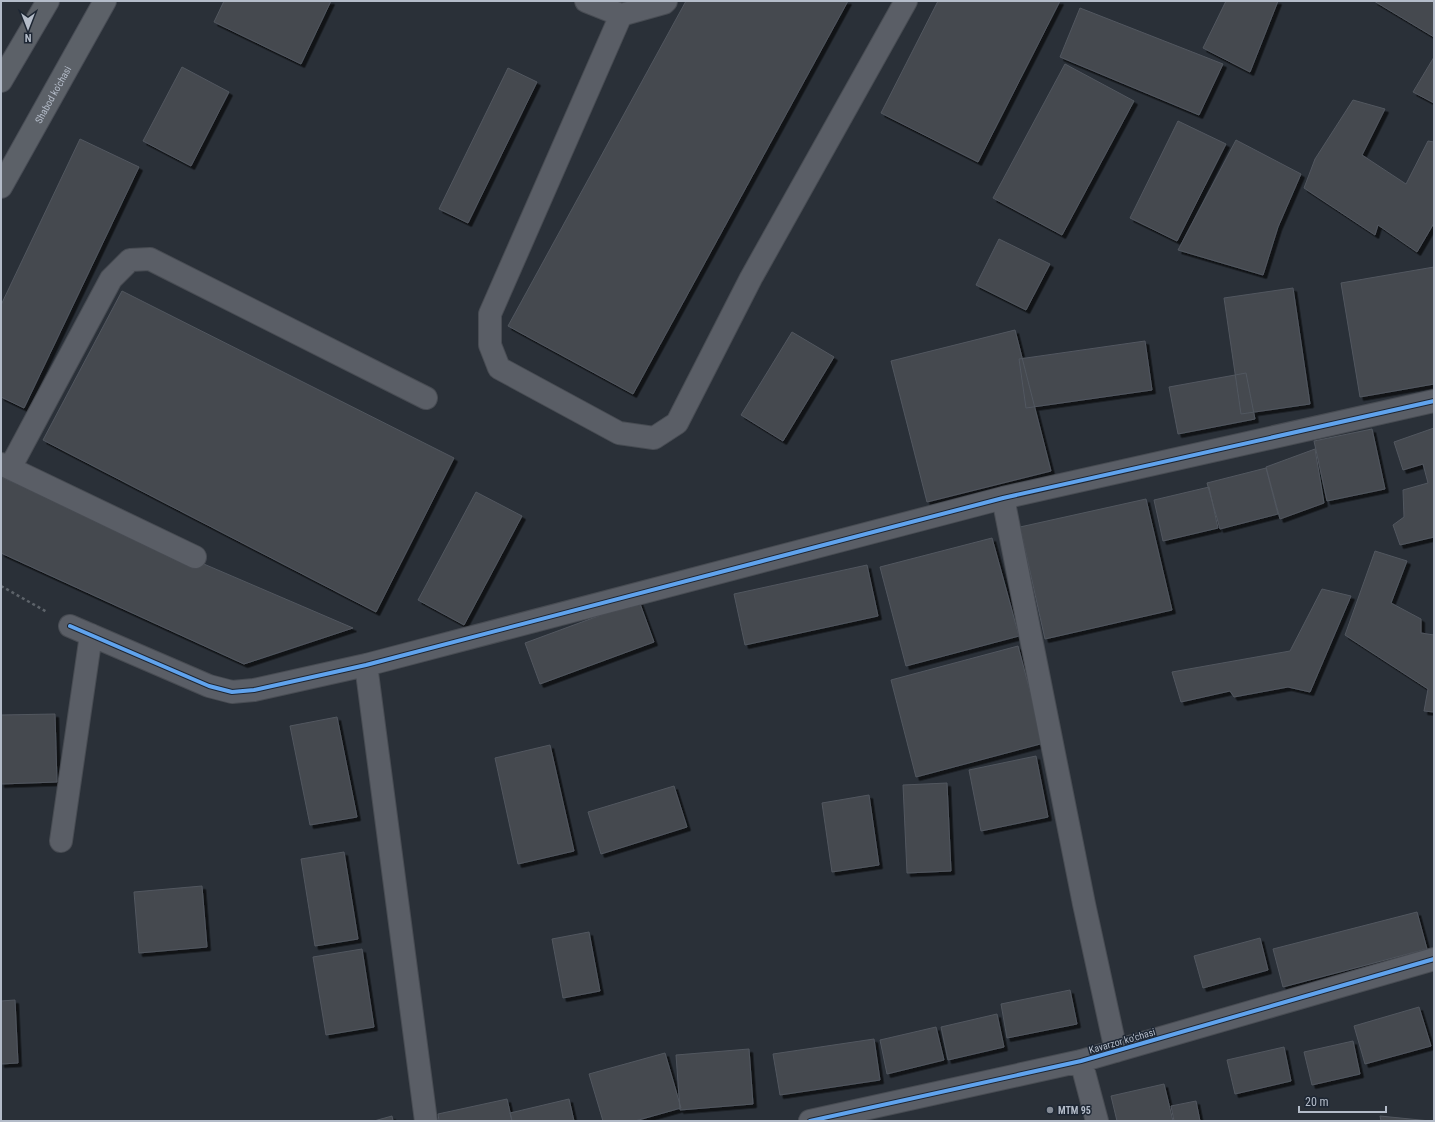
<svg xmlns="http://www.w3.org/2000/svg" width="1435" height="1122" font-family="'Roboto Condensed',sans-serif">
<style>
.building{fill:#444950;stroke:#52575f;filter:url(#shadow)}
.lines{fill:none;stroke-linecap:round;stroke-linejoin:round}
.minor-casing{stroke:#484c53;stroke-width:24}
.major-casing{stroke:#484c55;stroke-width:24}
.path{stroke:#5d636a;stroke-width:2.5;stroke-dasharray:3 3;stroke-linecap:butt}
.minor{stroke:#5a5e66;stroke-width:22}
.major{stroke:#5c6168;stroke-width:22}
.cycleway-casing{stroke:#1d2633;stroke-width:6}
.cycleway{stroke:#60a3ed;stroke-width:4}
.poi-dot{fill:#848b96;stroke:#1d2633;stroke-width:1.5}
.labels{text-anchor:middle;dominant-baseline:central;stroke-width:3;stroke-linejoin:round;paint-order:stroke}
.street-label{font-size:10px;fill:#b4bcc9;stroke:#1d2633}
.poi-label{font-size:10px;font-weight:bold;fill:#b4bcc9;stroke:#1d2633;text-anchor:start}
</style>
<defs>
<filter id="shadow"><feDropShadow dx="3.5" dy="3.5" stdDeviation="0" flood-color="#0009"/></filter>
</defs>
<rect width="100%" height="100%" fill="#2a3038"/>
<!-- building -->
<path class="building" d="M224 1H331L301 64 214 22Z
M686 1H848L633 394 508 326Z
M938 1H1060L978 162 881 113Z
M1226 1H1278L1250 72 1203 48Z
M1374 1H1434V37Z
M1080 8 1223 64 1199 115 1060 57Z
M1434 57V103L1413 92Z
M1065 64 1134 101 1062 235 993 198Z
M182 67 229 92 191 166 143 141Z
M508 68 537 82 468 223 439 209Z
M1353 100 1385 109 1362 155 1406 184 1428 141 1434 142V223L1417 252 1378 225 1375 235 1304 188 1315 159Z
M1178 121 1226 144 1177 241 1130 218Z
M80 139 139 167 24 408 1 397V305Z
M1236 140 1301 174 1278 227 1263 275 1178 250Z
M999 239 1050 264 1026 310 976 285Z
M1434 267V384L1360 397 1341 283Z
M1293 288 1310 404 1241 414 1224 298Z
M122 291 454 458 376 612 43 440Z
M1015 330 1051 471 927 502 891 361Z
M792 332 834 357 783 441 741 415Z
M1145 341 1152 390 1026 408 1019 359Z
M1246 373 1255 419 1178 434 1169 387Z
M1434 428V537L1400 545 1393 525 1404 517 1403 490 1428 483 1423 464 1403 470 1394 442Z
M1372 429 1385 489 1327 501 1314 441Z
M1315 449 1324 503 1280 519 1266 467Z
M1266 468 1278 514 1220 529 1207 483Z
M1 477 353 628 244 664 1 553Z
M1209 487 1218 528 1163 541 1154 500Z
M476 492 522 516 464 625 418 600Z
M1146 499 1172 610 1045 639 1020 527Z
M992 538 1019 636 906 666 880 567Z
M1375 551 1407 561 1391 603 1421 619V633L1434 635V712L1424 711 1428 689 1345 635Z
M867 565 878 616 745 645 734 594Z
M1322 589 1351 596 1310 692 1288 687 1234 697 1230 691 1181 702 1172 672 1290 651Z
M639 601 654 642 540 684 525 643Z
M1018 646 1044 743 916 777 891 680Z
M55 714 57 782 1 784V715Z
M337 717 357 817 310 825 290 726Z
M550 745 574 851 518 864 495 758Z
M1036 756 1048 817 981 831 969 770Z
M947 783 951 871 907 873 903 785Z
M674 786 687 827 601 854 588 812Z
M869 795 879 865 832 872 822 803Z
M344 852 358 939 315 946 301 859Z
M202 886 207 947 139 953 134 892Z
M1417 912 1427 949 1283 987 1273 949Z
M589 932 600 991 563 998 552 939Z
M1260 938 1268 970 1203 988 1194 956Z
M362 949 374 1027 326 1035 313 957Z
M1070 990 1077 1024 1007 1038 1001 1004Z
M15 1000 18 1063 1 1064V1001Z
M1419 1007 1431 1046 1365 1064 1354 1026Z
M997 1014 1004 1047 948 1060 941 1027Z
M936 1027 944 1060 887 1074 880 1040Z
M874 1039 880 1080 780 1095 773 1054Z
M1353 1041 1360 1074 1312 1085 1304 1052Z
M1284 1047 1291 1081 1235 1094 1227 1060Z
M749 1049 753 1104 680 1110 676 1055Z
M665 1053 681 1108 635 1121H603L589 1074Z
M1164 1084 1173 1121H1117L1111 1096Z
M507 1099 512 1121H439L438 1114Z
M569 1099 574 1121H512L510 1113Z
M1196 1101 1200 1121H1174L1171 1106Z
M392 1116 393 1121H374Z
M1380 1116 1430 1121H1381Z"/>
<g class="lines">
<defs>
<path id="minor" d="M586 1 621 15 664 3 666 1
M621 15 490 314V345L499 368 619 433 654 438 677 423 751 278 906 1
M1 464 195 557
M10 468 111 279 130 260 150 259 426 398
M1003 498 1084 904 1116 1051
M70 626 209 686 232 692 254 690 366 665 1003 498 1434 401
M366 665 426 1121
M61 841 91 635
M1081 1061 1097 1121
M810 1121 1081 1061 1434 959"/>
<g id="major">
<path d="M1 81 48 1"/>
<path id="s1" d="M1 187 105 1"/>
</g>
</defs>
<!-- minor casing -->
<use href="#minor" class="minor-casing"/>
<!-- major casing -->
<use href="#major" class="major-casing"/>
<!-- path -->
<path class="path" d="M1 586 47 612"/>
<!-- minor -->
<use href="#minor" class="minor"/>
<!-- major -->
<use href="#major" class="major"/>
<defs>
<path id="cycleway" d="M70 626 209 686 232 692 254 690 366 665 1003 498 1434 401
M810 1121 1081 1061 1434 959"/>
</defs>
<!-- cycleway casing -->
<use href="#cycleway" class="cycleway-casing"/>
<!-- cycleway -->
<use href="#cycleway" class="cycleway"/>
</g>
<!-- markers -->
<circle class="poi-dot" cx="1050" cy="1110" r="4"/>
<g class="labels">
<!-- street labels -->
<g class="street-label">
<text stroke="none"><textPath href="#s1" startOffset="106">Shabod ko'chasi</textPath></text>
<text transform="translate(1122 1041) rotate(-16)">Kavarzor ko’chasi</text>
</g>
<!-- poi labels -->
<g class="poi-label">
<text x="1058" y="1110">МТМ 95</text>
</g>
</g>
<!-- border -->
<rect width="1435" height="1122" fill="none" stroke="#b4bcc9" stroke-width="4"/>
<!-- north arrow -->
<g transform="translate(28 28) rotate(180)" stroke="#1d2633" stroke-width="3" paint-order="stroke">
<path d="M0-3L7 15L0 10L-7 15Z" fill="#b4bcc9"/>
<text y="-6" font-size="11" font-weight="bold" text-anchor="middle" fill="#b4bcc9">N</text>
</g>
<!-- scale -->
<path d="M1299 1106v6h87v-6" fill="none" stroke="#b4bcc9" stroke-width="2"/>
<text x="1305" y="1106" font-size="12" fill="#b4bcc9" stroke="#1d2633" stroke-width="3" paint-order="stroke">20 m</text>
</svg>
